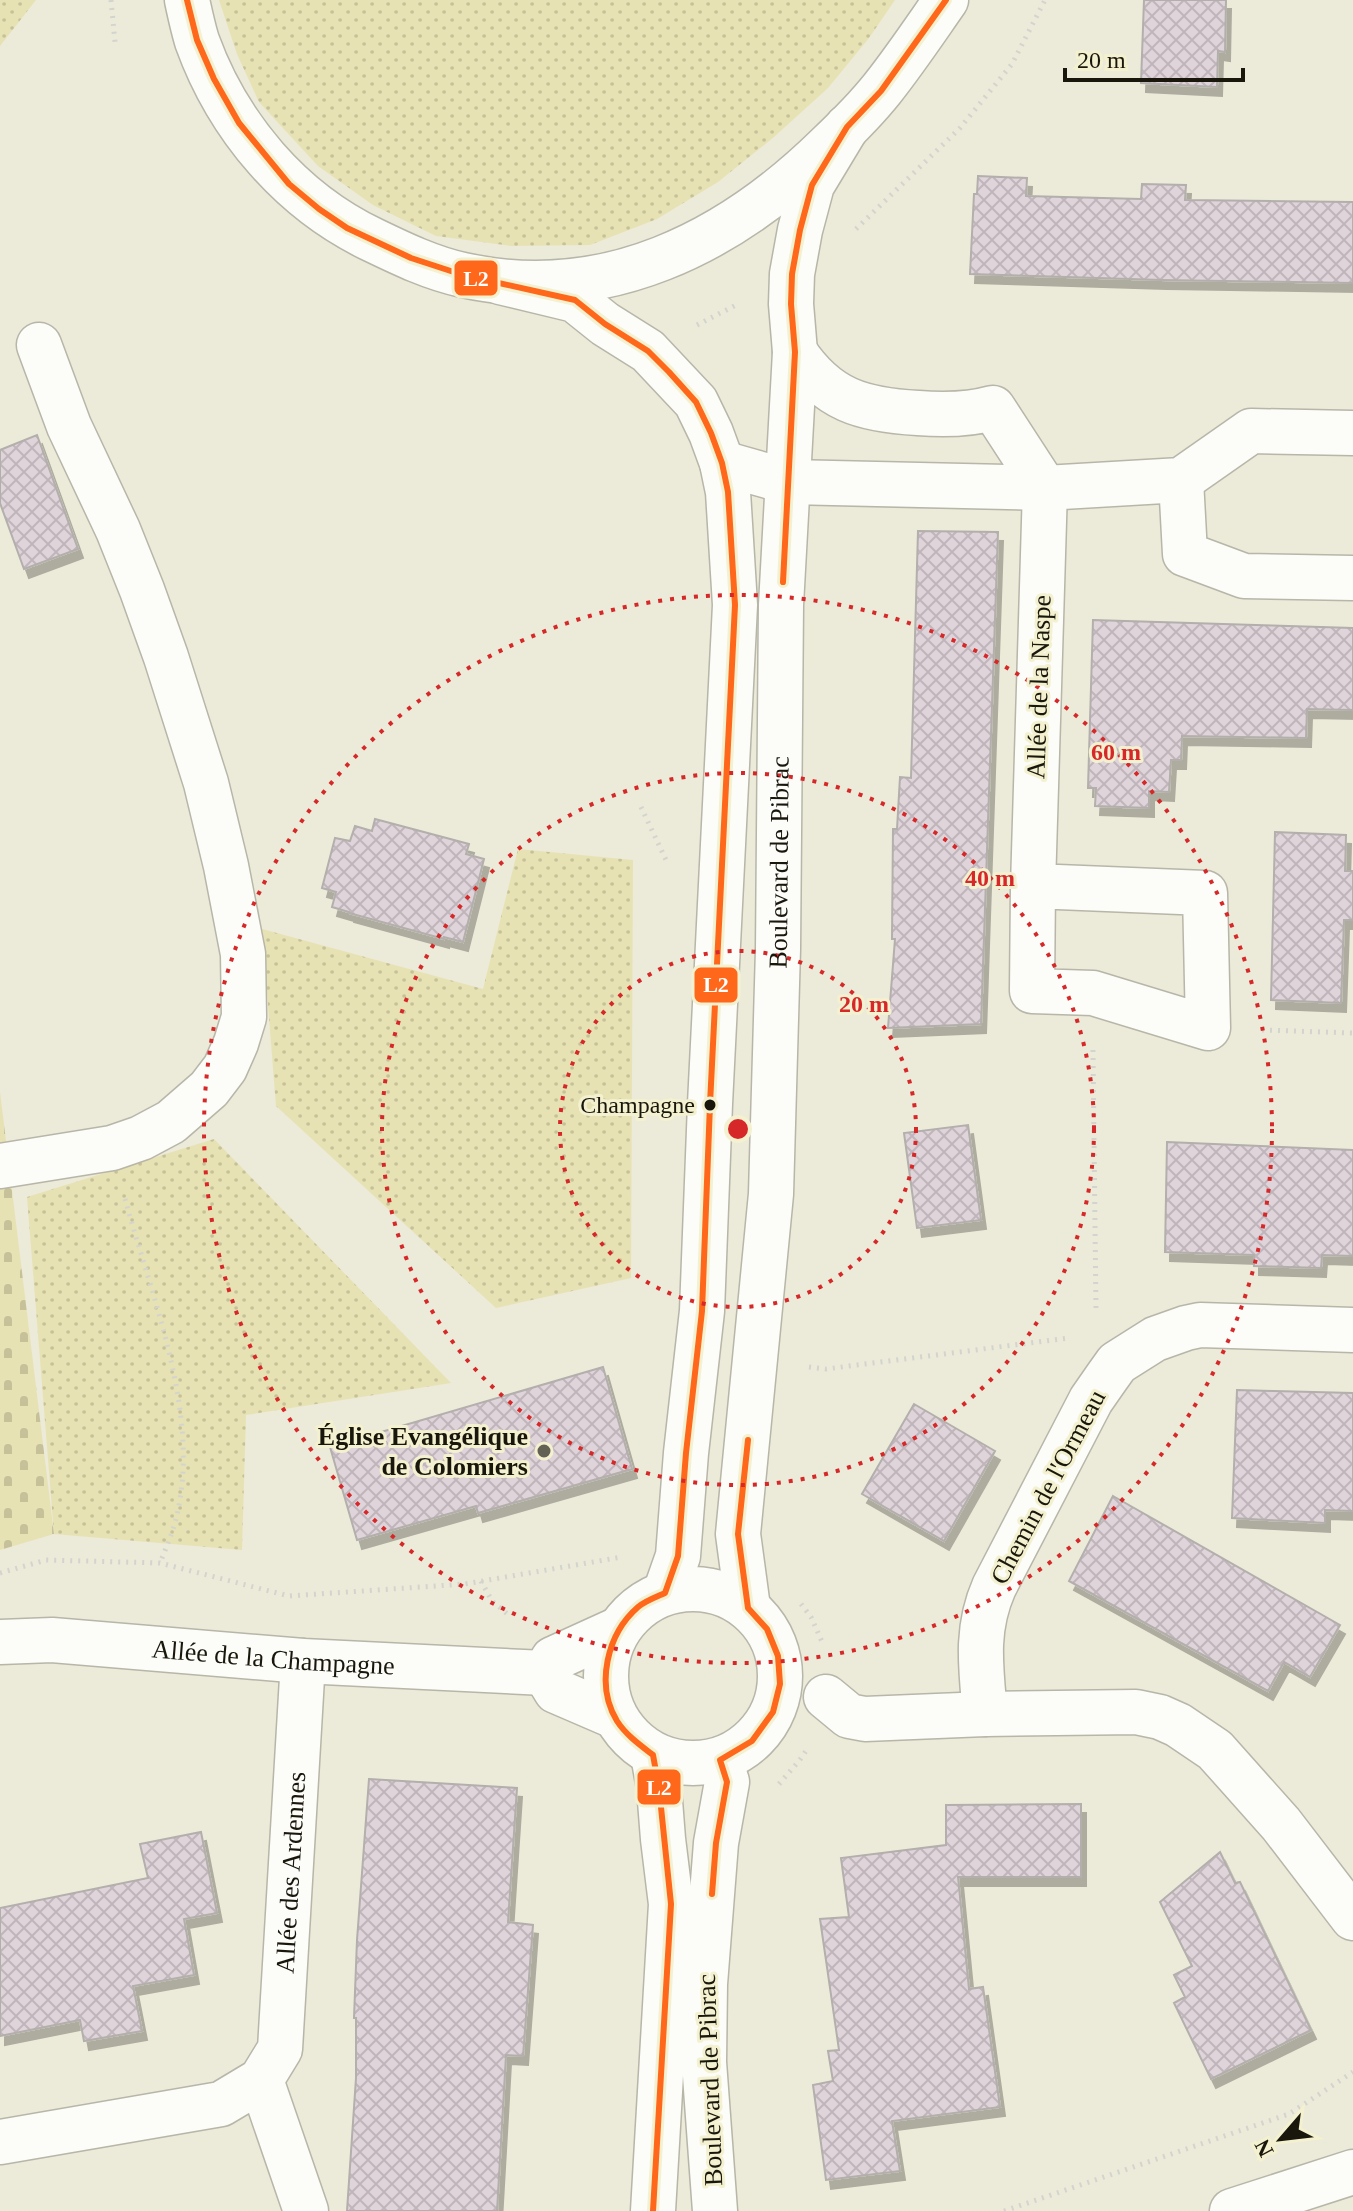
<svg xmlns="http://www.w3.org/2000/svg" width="1353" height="2211" font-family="'Times New Roman',serif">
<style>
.grass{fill:url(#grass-dots)}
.cemetery{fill:url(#cemetery-stones)}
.building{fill:url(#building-cross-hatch);stroke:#b3afac;stroke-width:2;filter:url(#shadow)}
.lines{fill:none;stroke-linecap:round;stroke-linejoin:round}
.minor-casing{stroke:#b7b6a8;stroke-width:47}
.path{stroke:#d4d4ce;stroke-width:5;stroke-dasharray:2 6;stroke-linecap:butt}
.minor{stroke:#fcfcf9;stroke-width:44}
.bus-1-casing{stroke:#f4f1d0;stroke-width:12}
.bus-1{stroke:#ff671b;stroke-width:6}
.ring{fill:none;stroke:#d62828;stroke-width:4;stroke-dasharray:4 8}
.bus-dot{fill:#19170c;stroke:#f4f1d0;stroke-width:3}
.poi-dot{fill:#636153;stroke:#f4f1d0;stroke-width:3}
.labels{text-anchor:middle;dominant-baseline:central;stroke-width:6;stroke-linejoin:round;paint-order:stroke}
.bus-label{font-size:24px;fill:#19170c;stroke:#f4f1d0;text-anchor:end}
.street-label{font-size:26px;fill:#19170c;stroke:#f4f1d0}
.poi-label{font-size:26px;font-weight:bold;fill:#19170c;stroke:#f4f1d0;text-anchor:end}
.centre{fill:#d62828;stroke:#f4f1d0;stroke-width:4}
.ring-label{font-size:24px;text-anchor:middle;font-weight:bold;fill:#d62828;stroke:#f4f1d0;stroke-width:6;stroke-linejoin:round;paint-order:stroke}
.line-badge{stroke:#f4f1d0;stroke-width:3}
.badge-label{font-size:22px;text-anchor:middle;font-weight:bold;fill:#fff}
</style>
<defs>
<pattern id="grass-dots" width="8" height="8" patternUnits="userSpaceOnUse" patternTransform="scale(2)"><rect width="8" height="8" fill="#e7e2b3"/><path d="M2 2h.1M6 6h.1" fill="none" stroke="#c6c199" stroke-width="1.8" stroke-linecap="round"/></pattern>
<pattern id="cemetery-stones" width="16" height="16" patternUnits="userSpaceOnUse" patternTransform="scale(2)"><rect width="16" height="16" fill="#e7e2b3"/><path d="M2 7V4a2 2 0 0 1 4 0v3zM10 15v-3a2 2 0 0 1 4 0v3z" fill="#c6c199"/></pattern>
<pattern id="building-cross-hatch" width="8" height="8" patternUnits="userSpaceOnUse" patternTransform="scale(2)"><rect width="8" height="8" fill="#e0d4db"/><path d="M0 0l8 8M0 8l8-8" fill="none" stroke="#c0b5bb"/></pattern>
<filter id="shadow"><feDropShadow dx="5" dy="9" stdDeviation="0" flood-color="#0004"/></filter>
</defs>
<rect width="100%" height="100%" fill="#ecead8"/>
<!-- grass -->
<path class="grass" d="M0 0H36L0 46Z
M219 0H895L869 38 828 88 774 137 718 182 657 219 590 245 511 246 436 236 373 205 318 166 259 102 237 54Z
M518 849 633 860 631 1278 496 1308 276 1106 262 929 483 989Z
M214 1139 451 1383 246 1415 242 1550 54 1534 27 1197Z"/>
<!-- cemetery -->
<path class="cemetery" d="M0 1092 54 1534 0 1550Z"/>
<!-- building -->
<path class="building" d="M1144 0H1226L1225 52 1218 51 1217 87 1141 83Z
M978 176 1027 178 1026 196 1141 199 1142 184 1186 185 1185 200 1353 202V283L1162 280 970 274 974 194H977Z
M37 435 78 549 24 569 0 503V450Z
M918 531 998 532 981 1024 888 1028 895 939H892L893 829H897L900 777 911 778Z
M1093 620 1353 628V710L1307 709 1306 738 1182 736 1181 760H1171L1169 792 1149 791V808L1095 806 1096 788H1088Z
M375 819 469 844 466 854 484 859 463 942 444 937V939L349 913V912L332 907 336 892 322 888 335 838 350 841 355 826 372 831Z
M1275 832 1346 835 1345 871H1353V920H1344L1341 1003 1271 1000Z
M968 1125 981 1220 917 1228 904 1133Z
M1167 1142 1353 1150V1256L1322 1255 1321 1268 1254 1266V1255L1165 1252Z
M603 1367 632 1469 478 1513 476 1506 357 1540 330 1447Z
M1237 1390 1353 1393V1511L1325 1510V1523L1232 1518Z
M914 1404 995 1451 944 1541 862 1494Z
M1113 1496 1340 1625 1310 1677 1284 1662 1268 1691 1069 1581Z
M369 1779 517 1788 508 1922 533 1925 523 2056 506 2055 497 2211H347L356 2078V2018H354L357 1940Z
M1081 1804V1877H958L969 1989 983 1987 1000 2107 892 2121 900 2171 826 2180 813 2085 833 2081 828 2051 839 2050 820 1919 849 1917 841 1858 946 1845V1805Z
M201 1832 217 1913 184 1919 194 1975 133 1986 142 2031 84 2041 80 2020 0 2036V1908L148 1878 140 1844Z
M1220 1852 1235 1883 1240 1882 1311 2030 1211 2079 1174 2003 1185 1997 1174 1975 1192 1966 1160 1902Z"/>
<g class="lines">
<defs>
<g id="minor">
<path d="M187 0C190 14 193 28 197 41 228 127 291 201 373 240 402 254 431 268 463 275 605 306 729 243 828 146 847 128 866 109 882 89 905 60 925 30 946 0"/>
<path d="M500 282 575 300 605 324 648 351 696 402 711 433 722 463 728 492 735 605 710 1104 702 1311 686 1453 678 1556 665 1593"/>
<path d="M795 352C827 400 862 410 918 413 943 415 968 415 993 408L1045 488 1033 886 1032 991 1093 993 1208 1028 1205 893 1033 886"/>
<path d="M722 463 789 482 1045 488 1181 480 1251 431 1353 433"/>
<path d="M1181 480 1185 554 1244 576 1353 578"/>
<path d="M0 1166 112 1148 141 1138 171 1122 209 1089 225 1068 236 1043 244 1017 243 954 226 866 206 783 166 657 142 590 118 530 69 426 39 345"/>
<path d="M1353 1330 1200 1325 1186 1328 1155 1339 1117 1363 1107 1377 1091 1400 994 1587C975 1630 981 1668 985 1714L1136 1712 1160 1717 1178 1725 1215 1750 1281 1824 1353 1918"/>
<circle cx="693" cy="1676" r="87"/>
<path id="s1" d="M748 1608 738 1534 771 1194 778 949 781 605 795 352 791 304 792 274 800 230 812 185 847 127"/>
<path id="s2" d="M0 1642 52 1640 303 1661 545 1673"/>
<path d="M545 1673 553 1659 619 1629"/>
<path d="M545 1673 556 1691 614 1716"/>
<path d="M826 1697 849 1716 865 1719 985 1714"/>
<path d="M653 1755 659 1788 663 1839 671 1904 653 2211"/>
<path d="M261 2080 306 2211"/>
<path id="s3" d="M0 2142 221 2104 261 2080 280 2049 303 1661"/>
<path d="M715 2211 704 2062 705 1984 716 1843 727 1782 720 1760"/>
<path d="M1232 2211 1353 2172"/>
</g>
</defs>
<!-- minor casing -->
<use href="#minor" class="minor-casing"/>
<!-- path -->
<path class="path" d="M111 0 115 42
M856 229 960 128 1012 64 1045 0
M697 325 738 304
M641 807 666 860
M1262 1030 1353 1033
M1093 1050 1096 1312
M125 1199C150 1291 198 1408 179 1505 176 1525 168 1543 160 1563
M809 1367 826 1369 1069 1338
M0 1573 46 1560 160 1563 289 1596 465 1584 622 1557
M481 1581 492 1601 511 1617
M801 1604 811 1617 823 1644
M779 1784 799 1761 808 1748
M1004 2211 1289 2114 1353 2072"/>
<!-- minor -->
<use href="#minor" class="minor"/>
<defs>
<path id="bus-1" d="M187 0 197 40 214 79 239 123 289 184 319 209 347 228 411 258 463 275 575 300 605 324 648 351 669 372 696 402 711 433 722 463 728 492 735 605 710 1104 702 1311 686 1453 678 1556 665 1593C656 1597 645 1601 638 1607 607 1634 595 1685 617 1721 626 1735 640 1745 653 1755L659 1788 671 1904 653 2211
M783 582 795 352 791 304 792 274 800 230 812 185 847 127 881 91 946 0
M712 1894 716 1843 727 1782 720 1760 752 1741 773 1712 780 1684 778 1656 767 1629 748 1608 738 1534 748 1440"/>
</defs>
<!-- bus-1 casing -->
<use href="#bus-1" class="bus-1-casing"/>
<!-- bus-1 -->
<use href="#bus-1" class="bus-1"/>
</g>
<!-- distance rings -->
<g class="ring">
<circle cx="738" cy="1129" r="178"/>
<circle cx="738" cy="1129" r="356"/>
<circle cx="738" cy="1129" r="534"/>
</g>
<!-- markers -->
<circle class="bus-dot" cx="710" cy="1105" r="7"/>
<circle class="poi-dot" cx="544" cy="1451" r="8"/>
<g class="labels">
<!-- bus labels -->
<g class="bus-label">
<text x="695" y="1105">Champagne</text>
</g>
<!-- street labels -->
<g class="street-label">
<text transform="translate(1039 687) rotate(-88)">Allée de la Naspe</text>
<text stroke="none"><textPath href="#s1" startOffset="748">Boulevard de Pibrac</textPath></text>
<text transform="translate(1048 1487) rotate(-62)">Chemin de l'Ormeau</text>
<text stroke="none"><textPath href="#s2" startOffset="274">Allée de la Champagne</textPath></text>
<text stroke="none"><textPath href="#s3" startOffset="484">Allée des Ardennes</textPath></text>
<text transform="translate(710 2080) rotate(-92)">Boulevard de Pibrac</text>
</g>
<!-- poi labels -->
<g class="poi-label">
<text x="528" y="1436">Église Evangélique<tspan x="528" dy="30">de Colomiers</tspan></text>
</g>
</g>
<circle cx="738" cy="1129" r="12" class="centre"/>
<g class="ring-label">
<text x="1116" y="760">60 m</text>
<text x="990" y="886">40 m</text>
<text x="864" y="1012">20 m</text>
</g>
<g class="line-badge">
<rect x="453" y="259" width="46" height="38" rx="8" fill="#ff671b"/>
<rect x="693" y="966" width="46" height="38" rx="8" fill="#ff671b"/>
<rect x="636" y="1768" width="46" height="38" rx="8" fill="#ff671b"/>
</g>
<g class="badge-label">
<text x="476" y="286">L2</text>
<text x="716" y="992">L2</text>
<text x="659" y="1795">L2</text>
</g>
<!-- north arrow -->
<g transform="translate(1281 2139) rotate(242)" stroke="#f4f1d0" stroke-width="6" paint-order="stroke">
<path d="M0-6L14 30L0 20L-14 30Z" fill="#19170c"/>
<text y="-12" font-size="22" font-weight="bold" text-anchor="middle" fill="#19170c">N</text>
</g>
<!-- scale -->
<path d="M1065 68v12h178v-12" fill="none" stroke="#19170c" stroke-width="4"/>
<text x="1077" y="68" font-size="24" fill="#19170c" stroke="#f4f1d0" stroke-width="6" paint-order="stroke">20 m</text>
</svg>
